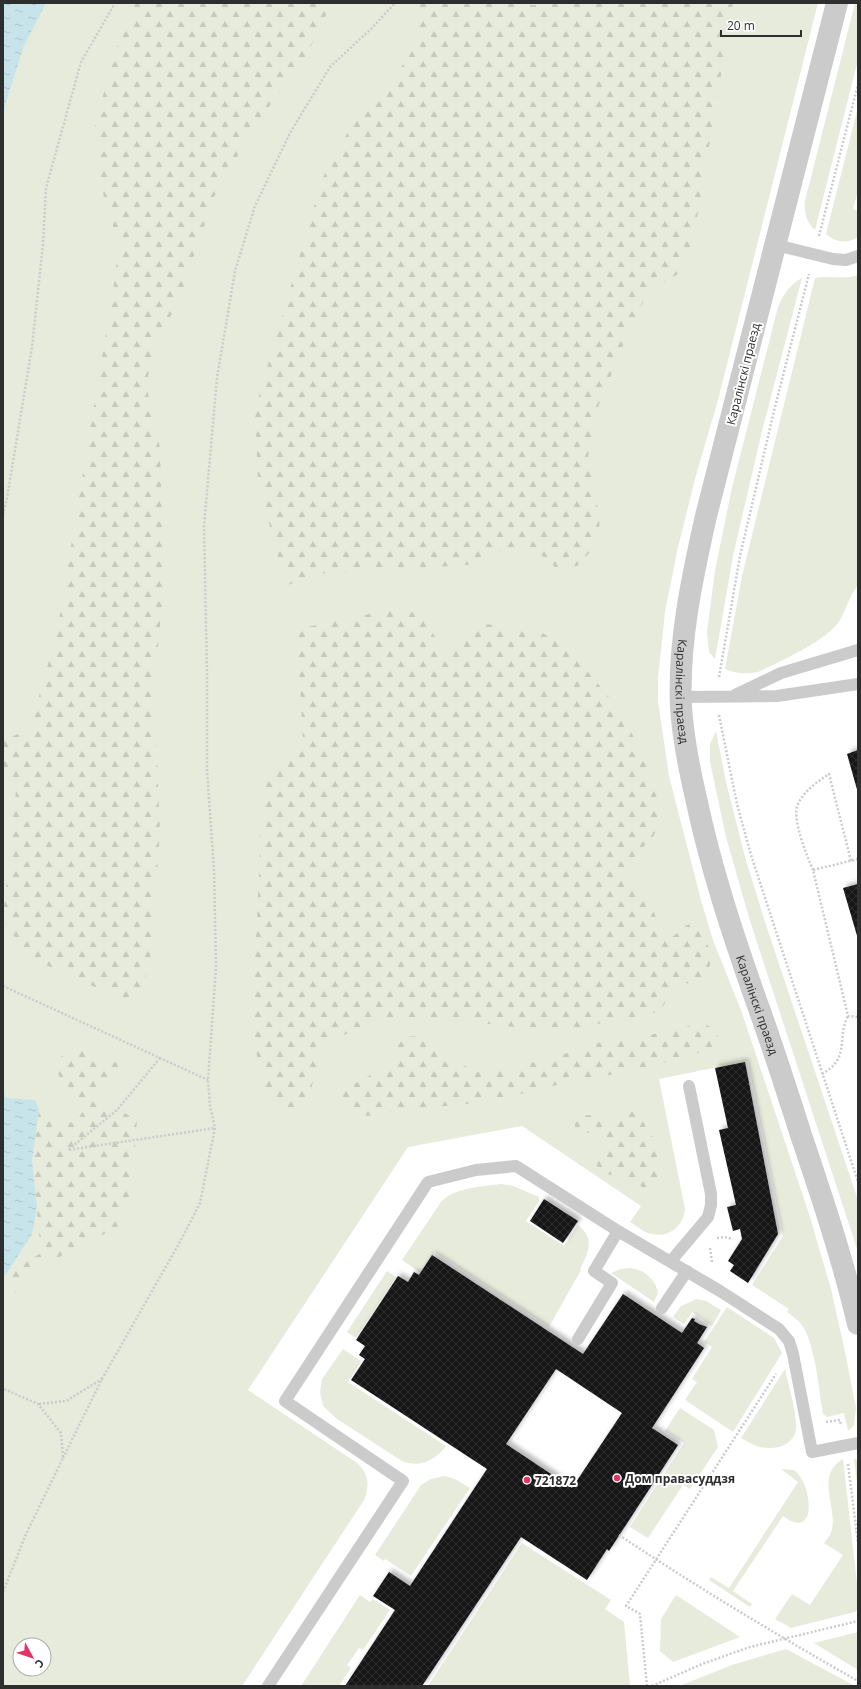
<svg xmlns="http://www.w3.org/2000/svg" width="861" height="1689" font-family="'Open Sans',sans-serif">
<style>
.grass{fill:#e7ebdb;fill-rule:evenodd}
.forest{fill:url(#forest-firs)}
.water{fill:url(#water-ripples)}
.building{fill:url(#building-cross-hatch);fill-rule:evenodd;filter:url(#shadow)}
.lines{fill:none;stroke-linecap:round;stroke-linejoin:round}
.path{stroke:#cbcbcb;stroke-width:2.5;stroke-dasharray:2 2;stroke-linecap:butt}
.lane{stroke:#cbcbcb;stroke-width:12}
.street{stroke:#cbcbcb;stroke-width:22}
.poi-dot{fill:#e33263;stroke:#fff;stroke-width:1.5}
.labels{text-anchor:middle;dominant-baseline:central;stroke-width:4;stroke-linejoin:round;paint-order:stroke}
.street-label{font-size:12px;fill:#2e2e2e;stroke:#fff}
.poi-label{font-size:12px;font-weight:bold;fill:#2e2e2e;stroke:#fff;text-anchor:start}
</style>
<defs>
<pattern id="forest-firs" width="22" height="20" patternUnits="userSpaceOnUse"><rect width="22" height="20" fill="#e7ebdb"/><path d="M5 1l3.5 6h-7zM16 11l3.5 6h-7z" fill="#c6cabc"/></pattern>
<pattern id="water-ripples" width="26" height="14" patternUnits="userSpaceOnUse"><rect width="26" height="14" fill="#c7e4eb"/><path d="M2 4q2-2 4 0t4 0M15 11q2-2 4 0t4 0" fill="none" stroke="#abc4ca"/></pattern>
<pattern id="building-cross-hatch" width="8" height="8" patternUnits="userSpaceOnUse"><rect width="8" height="8" fill="#151515"/><path d="M0 0l8 8M0 8l8-8" fill="none" stroke="#2f2f2f"/></pattern>
<filter id="shadow"><feDropShadow dx="3.5" dy="-3.5" stdDeviation="2" flood-color="#0004"/></filter>
</defs>
<rect width="100%" height="100%" fill="#fff"/>
<!-- grass -->
<path class="grass" d="M3 3H818L717 404 696 475 678 547 665 612 658 678V701L669 776 701 900 713 940 742 1013 810 1217 831 1289 845 1352 856 1408 854 1425 848 1431 844 1413 827 1417 823 1414C819 1391 815 1341 801 1324 797 1319 792 1316 787 1312L789 1309 752 1285 783 1236 748 1061 659 1079 685 1209C684 1226 669 1238 652 1234 644 1233 637 1226 630 1222L641 1206 522 1126 408 1147 248 1390 357 1463C369 1474 370 1486 364 1500L242 1686H3ZM20 1645H44V1669H20Z
M855 3H858V60L815 230C806 222 804 212 805 201Z
M858 107V191L853 209 858 211V237C847 244 836 243 826 234Z
M858 275V585C848 597 846 612 838 623 824 642 779 662 758 672 746 674 737 674 725 669L742 576 815 278C829 275 843 280 858 275Z
M802 278 762 431 733 556 715 659 709 652 707 632 715 571 731 492 778 307C783 295 790 284 802 278Z
M716 731 726 782 745 857 765 922 858 1200V1252L750 921 726 837 710 762V744Z
M501 1184 513 1186 539 1197V1201L526 1221 564 1246 578 1225C596 1239 588 1253 580 1269L581 1270 549 1327 435 1252 421 1273 402 1260 441 1202C453 1188 483 1186 501 1184Z
M630 1268C643 1269 656 1279 658 1293L654 1302 611 1273 621 1269Z
M387 1271 396 1277 356 1338 347 1332Z
M697 1299 706 1301 721 1310 712 1326 692 1312 684 1324 673 1317 681 1306Z
M727 1307 774 1338 782 1353 733 1432 685 1400 697 1382 692 1379 712 1347 704 1342Z
M343 1349 361 1361 348 1382 446 1446C434 1461 420 1468 402 1461L337 1419 323 1406 320 1392 322 1379Z
M785 1369C788 1383 798 1418 796 1430 794 1439 787 1445 779 1447 762 1450 755 1446 741 1438Z
M680 1408 714 1430 718 1447 690 1489 683 1485 648 1538 630 1527 684 1443 665 1431Z
M843 1459 858 1592V1609L855 1612 791 1628 775 1619 792 1594 810 1605 843 1555 824 1543C828 1538 831 1535 832 1529 837 1505 815 1476 843 1459Z
M854 1459 858 1460V1491Z
M781 1469 794 1470C810 1481 817 1529 794 1522 790 1521 786 1518 783 1516L733 1591 752 1604 750 1607 709 1580 711 1577 729 1588 798 1482Z
M444 1476 455 1479 470 1488 411 1576 385 1559 384 1561 375 1555 421 1485 431 1479Z
M522 1543 611 1600 605 1609 624 1622 630 1686H428Z
M360 1595 370 1602 373 1599 390 1610 363 1650 359 1648 347 1665 351 1668 339 1686H301Z
M676 1595 740 1637 673 1662 660 1651 661 1619Z
M858 1632V1670L814 1643Z
M786 1649 855 1686H679L732 1665Z"/>
<!-- forest -->
<path class="forest" d="M136 3H332L307 54 260 119 216 192 179 300 157 342 146 384 160 448 164 586 154 687 160 833 150 961 139 998 126 1001 26 956 3 918 16 790 3 767V741L30 728 57 632 114 284 119 244 104 199 95 123 120 37Z
M420 3H529L531 5H540L541 3H733L692 248 678 274 652 290 637 311 594 417 588 458 600 519 598 537 591 551 577 566 557 569 540 554 527 546 505 550 467 565 313 574 286 586 258 482 255 409 322 179 364 103 398 72 421 37 417 9Z
M398 608 421 615 445 652 486 624 541 632 569 649 623 714 646 764 663 817 654 835 626 866C623 880 638 884 645 893 655 906 655 923 664 936L671 938C678 933 680 929 689 924 692 926 698 928 700 931 702 933 710 950 711 953 713 972 698 988 679 982L672 986 664 1005 654 1013 556 1032 421 1016 369 1023 321 1046 311 1090 292 1111 266 1096 252 1033 263 782 303 740 297 629Z
M703 1024 714 1028 718 1035 717 1040 712 1048 687 1057 627 1072 568 1082 529 1092 479 1103 399 1110 372 1116 355 1115 344 1108 342 1094C355 1079 377 1073 395 1065L399 1055 394 1050 405 1037 418 1036 440 1048 453 1061 479 1072 502 1070 558 1056 601 1042 644 1037 667 1030Z
M82 1049 120 1064 97 1100 137 1119 132 1187 120 1225 88 1243 40 1266 15 1293 7 1273 41 1253 32 1161 39 1109 75 1124 83 1111 49 1061Z
M622 1109 636 1111 641 1117 648 1132 658 1143 657 1152 661 1159 662 1169 661 1175 656 1179V1184L651 1188H644L631 1180 621 1167 611 1175C606 1174 601 1170 597 1166 587 1157 603 1150 605 1141L596 1133H579L575 1129V1123C582 1113 598 1112 605 1123L610 1124 613 1121 618 1111Z"/>
<!-- water -->
<path class="water" d="M3 3H46L24 46 5 105 3 124Z
M3 1090 5 1098 35 1100 39 1109 32 1161 37 1207 32 1234 7 1273 3 1276Z"/>
<!-- building -->
<path class="building" d="M858 750V793L847 754Z
M858 884V939L843 888Z
M745 1062 778 1234 748 1283 730 1271 734 1265 728 1261 742 1239 740 1229 733 1231 727 1207 736 1205 719 1130 728 1128 715 1068Z
M544 1199 578 1221 563 1243 530 1221Z
M432 1255 583 1354 623 1294 682 1333 692 1318 695 1319 694 1321 699 1324 707 1327 697 1343 704 1348 652 1428 678 1445 609 1551 607 1549 587 1580 521 1537 422 1686H345L395 1610 373 1596 389 1572 410 1586 487 1469 351 1380 365 1359 359 1355 365 1346 356 1340 398 1276 408 1282 414 1272 419 1275ZM556 1369 622 1413 572 1488 506 1444Z"/>
<g class="lines">
<!-- path -->
<path class="path" d="M819 236 858 84
M3 515 7 498 32 347 43 244 46 188 81 62 115 3
M719 677 740 556 774 411 809 274
M719 715 737 804 751 855 858 1182
M858 859 813 870 848 1016 858 1017
M813 870C807 856 791 818 798 804 804 791 817 782 829 774L851 861
M3 986 208 1080
M160 1058 117 1110 68 1150 215 1128
M822 1074C851 1058 836 1039 848 1016
M717 1238 724 1237 733 1239
M710 1248 712 1262
M39 1404 66 1401 102 1379
M826 1422 840 1420 841 1426
M63 1458 102 1379 181 1240 200 1203 215 1128 210 1106 208 1080 216 967 214 871 207 770V674L204 526 217 378 235 271 255 206 290 133 330 67 373 27 395 3
M848 1464 858 1543
M619 1535C697 1587 777 1635 858 1681
M3 1592 26 1534 63 1458 61 1433 38 1404 4 1389
M647 1686 640 1614 626 1606 776 1374
M652 1686 702 1664 750 1647 858 1621"/>
<!-- lane -->
<path class="lane" d="M776 245 833 259 846 260 858 256
M735 695 781 673 858 650
M681 697 777 696 858 684
M671 1261 708 1217 711 1205V1194L689 1086
M662 1308 687 1271
M578 1339 612 1283 594 1271 618 1231
M268 1686 403 1481 285 1401 428 1182 476 1170 516 1166 618 1231 720 1291 779 1329 789 1341 793 1354 812 1452 858 1443"/>
<!-- street -->
<path class="street" id="s1" d="M837 3 706 516C692 578 678 643 681 707 683 737 689 768 696 798 711 869 733 935 757 1003 773 1047 787 1091 801 1135 822 1197 843 1260 858 1324"/>
</g>
<!-- markers -->
<g class="poi-dot">
<circle cx="617" cy="1478" r="4"/>
<circle cx="527" cy="1480" r="4"/>
</g>
<g class="labels">
<!-- street labels -->
<g class="street-label">
<text transform="translate(743 374) rotate(-76)">Каралінскі праезд</text>
<text stroke="none"><textPath href="#s1" startOffset="707">Каралінскі праезд</textPath></text>
<text stroke="none"><textPath href="#s1" startOffset="1031">Каралінскі праезд</textPath></text>
</g>
<!-- poi labels -->
<g class="poi-label">
<text x="625" y="1478">Дом правасуддзя</text>
<text x="535" y="1480">721872</text>
</g>
</g>
<!-- border -->
<rect width="861" height="1689" fill="none" stroke="#2e2e2e" stroke-width="8"/>
<!-- north arrow -->
<g transform="translate(32 1657) rotate(130)"><circle r="19" fill="#ffffff" stroke="#ababab"/>
<path d="M0-3L7 15L0 10L-7 15Z" fill="#e33263"/>
<text y="-6" font-size="11" font-weight="bold" text-anchor="middle" fill="#2e2e2e">С</text>
</g>
<!-- scale -->
<path d="M721 30v6h80v-6" fill="none" stroke="#2e2e2e" stroke-width="2"/>
<text x="727" y="30" font-size="12" fill="#2e2e2e" stroke="#ffffff" stroke-width="3" paint-order="stroke">20 m</text>
</svg>
